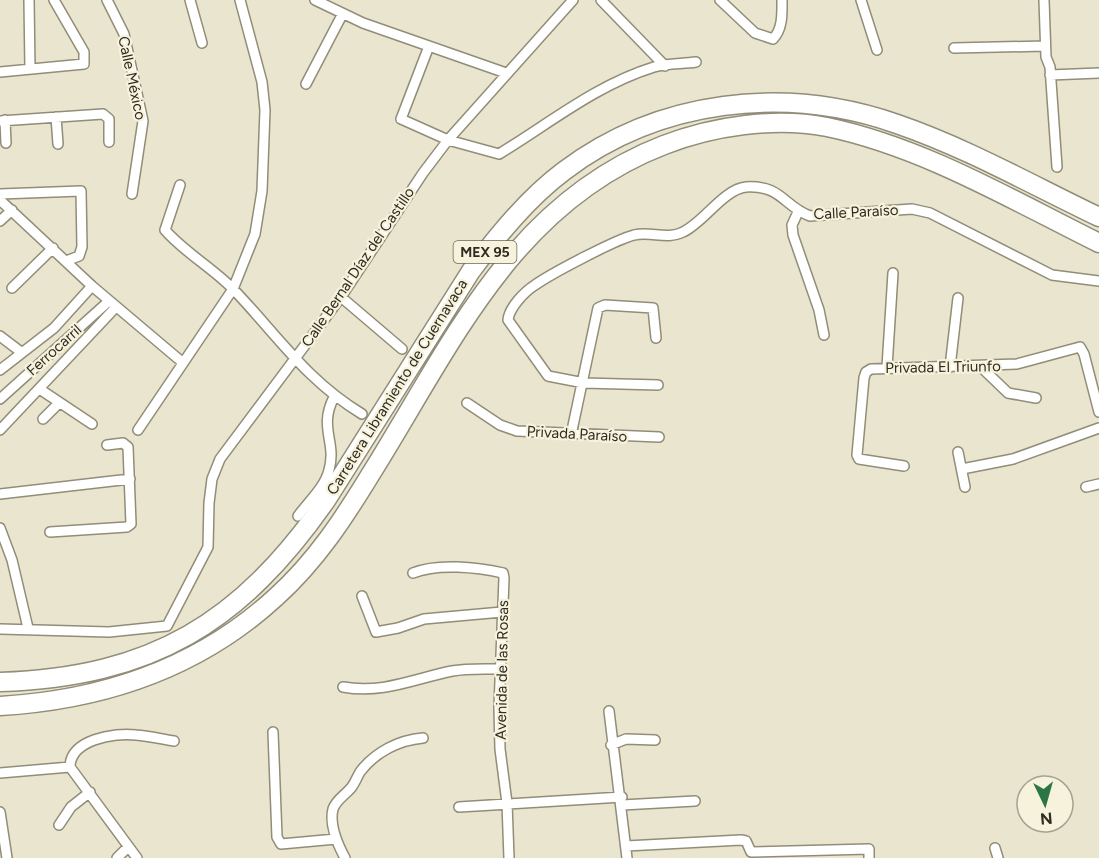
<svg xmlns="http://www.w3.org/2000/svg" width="1099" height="858" font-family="Figtree,sans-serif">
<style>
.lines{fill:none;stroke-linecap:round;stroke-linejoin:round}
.street-casing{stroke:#918d78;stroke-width:12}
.highway-casing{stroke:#918d78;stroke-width:21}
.street{stroke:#fff;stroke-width:9}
.highway{stroke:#fff;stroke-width:18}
.labels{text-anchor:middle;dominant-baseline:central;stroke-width:4.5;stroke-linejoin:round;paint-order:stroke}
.shield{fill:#f7f2db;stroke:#6a675a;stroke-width:1.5}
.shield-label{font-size:14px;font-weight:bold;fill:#2d2b22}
.street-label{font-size:15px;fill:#2d2b22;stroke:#f7f2db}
</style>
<rect width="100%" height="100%" fill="#e9e5ce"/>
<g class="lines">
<defs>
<path id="street" d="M29 0 30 69
M107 0 124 34 143 121 132 194
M190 0 202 43
M315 0 363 23 506 73
M601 0 665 66
M720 0 755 33 773 39C783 29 782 13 782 0
M861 0 877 50
M1044 0 1046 57 1050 67 1057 167
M429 46 401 119 448 140 499 154C550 123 596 85 654 67 667 63 682 64 696 62
M954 48 1045 46
M0 72 84 64V52L54 0
M1050 75 1099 73
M306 84 342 15
M56 117 58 144
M5 120 6 143
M0 121 103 114 109 119V142
M180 185 165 230C185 253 213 268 234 290 278 336 306 380 362 414
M0 194 81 191 82 247 79 256 66 261
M0 200 92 286 182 362
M798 212 792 225 793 235 819 310 824 335
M0 221 12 210
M12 288 53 248
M341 297 402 349
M0 336 21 352
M887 367 893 273
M950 367 958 298
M981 367 1008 393 1036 398
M0 370 54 328 92 286
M658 385 584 383 548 376 508 320C509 308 524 292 535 285 552 273 615 240 634 235 651 231 667 240 683 232 703 223 724 189 746 187 782 185 783 206 810 216L912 209 930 213 1052 275 1099 281
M41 390 92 424
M0 399 109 301
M467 403 500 425 517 431 659 437
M43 419 59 403
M0 430 116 307
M138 430 233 289 255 234 262 191 265 110 262 82 240 0
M571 435 598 308 605 305 653 308 656 338
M958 452 965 487
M904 466 859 459 857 455 864 378 866 372 871 369 1017 364 1080 347 1084 354 1099 412
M962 469 1013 459 1099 428
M1086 487 1099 484
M0 494 130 479
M298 516C308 502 325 487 329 470 337 442 318 428 334 397
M0 528 12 560 28 628
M50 532 127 527 131 524 128 447 123 443 107 445
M413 573C437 563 477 567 503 573L504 578 499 707 500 749 507 803 509 858
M362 596 376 632 398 628 424 619 502 612
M0 629 109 632 167 626 208 547 209 503 212 479 220 459 341 297 423 173 448 140 573 0
M343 687C383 694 413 679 452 671 468 668 484 669 499 669
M609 711 627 858
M273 732 277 837 281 844 336 839
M611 745 626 739 655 740
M70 767C70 740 114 732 136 735 149 736 161 739 174 741
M70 767 137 858
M0 773 70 767
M622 805 695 801
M459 807 622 797
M0 812 7 858
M59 825 71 807 90 792
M626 846 741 840 746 841 751 852 869 849V858
M995 848 998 858
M117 858 128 847
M345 858C338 845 329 825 333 809 336 800 345 795 351 788 355 783 357 777 360 772 375 752 399 740 423 738"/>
<path id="highway" d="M0 682C152 677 241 623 327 499L471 271C498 235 528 198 564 171 659 99 785 85 897 124 967 148 1032 185 1099 217
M0 706C103 700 199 668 276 597 316 561 344 518 372 472 452 344 513 203 664 145 713 126 774 117 827 127 923 147 1012 200 1099 243"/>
</defs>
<!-- street casing -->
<use href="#street" class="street-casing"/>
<!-- highway casing -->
<use href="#highway" class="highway-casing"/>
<!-- street -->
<use href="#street" class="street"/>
<!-- highway -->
<use href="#highway" class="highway"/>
</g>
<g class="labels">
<!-- shield labels -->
<rect class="shield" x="453.5" y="241" width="63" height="22" rx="4.5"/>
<g class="shield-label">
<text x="485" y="252">MEX 95</text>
</g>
<!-- street labels -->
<g class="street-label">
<text transform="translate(132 78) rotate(78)">Calle México</text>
<text transform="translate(856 212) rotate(-3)">Calle Paraíso</text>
<text transform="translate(358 267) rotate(-56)">Calle Bernal Díaz del Castillo</text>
<text transform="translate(54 350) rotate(-42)">Ferrocarril</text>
<text transform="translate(943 367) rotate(-1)">Privada El Triunfo</text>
<text transform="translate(397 387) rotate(-58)">Carretera Libramiento de Cuernavaca</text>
<text transform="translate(577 434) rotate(3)">Privada Paraíso</text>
<text transform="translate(502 670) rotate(-89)">Avenida de las Rosas</text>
</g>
</g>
<!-- north arrow -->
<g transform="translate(1045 804) rotate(175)"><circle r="28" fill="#f7f2db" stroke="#a6a291" stroke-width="1.5"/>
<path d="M0-4.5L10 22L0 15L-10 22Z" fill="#2a7645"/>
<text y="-9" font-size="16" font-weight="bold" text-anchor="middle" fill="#2d2b22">N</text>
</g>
</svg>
